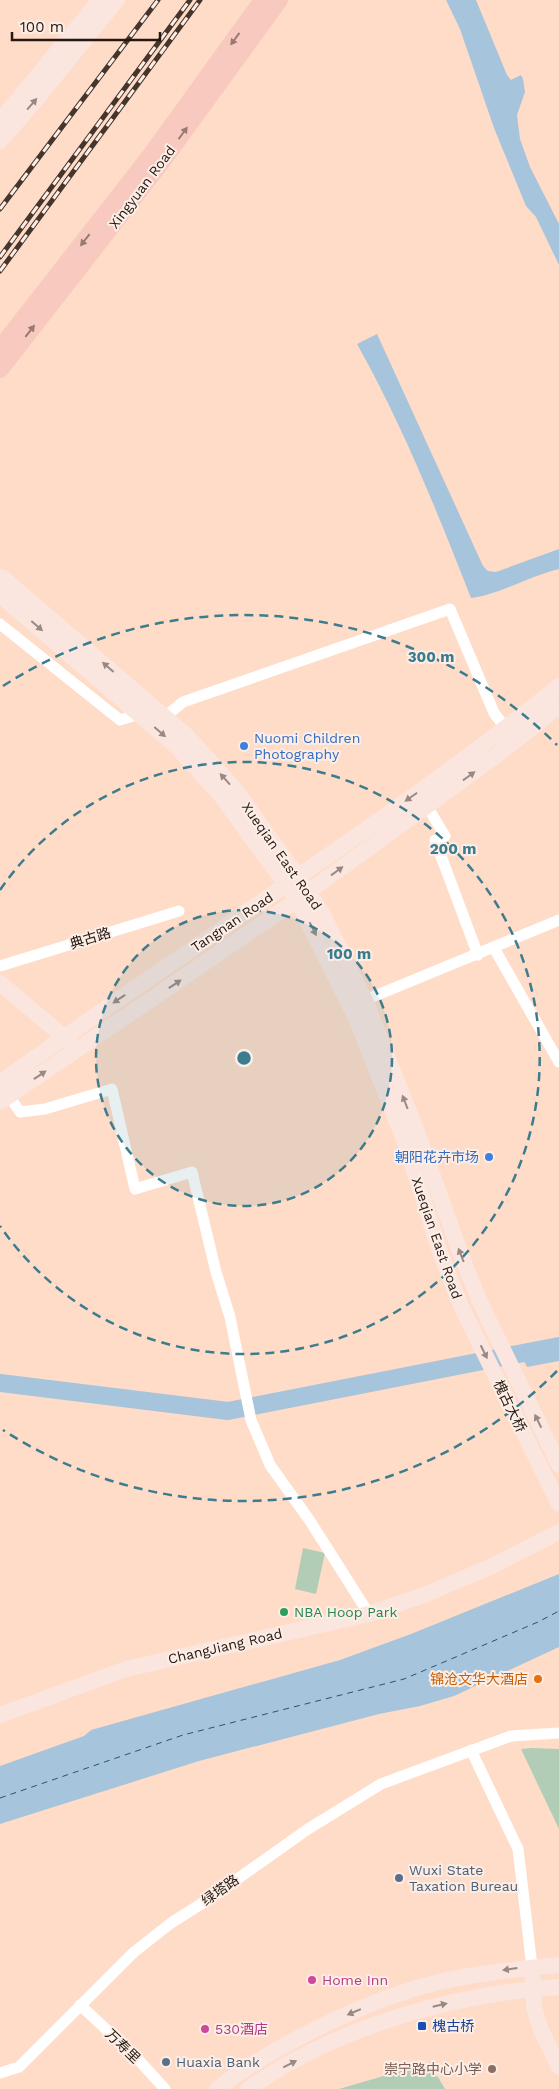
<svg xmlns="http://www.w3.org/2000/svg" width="559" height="2089" font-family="'Work Sans','Noto Sans SC',sans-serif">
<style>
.green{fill:#b1cdb6}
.water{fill:#a6c4dc}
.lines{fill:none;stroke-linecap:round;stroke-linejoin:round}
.river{stroke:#a6c4dc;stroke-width:18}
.ferry{stroke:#255477;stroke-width:1;stroke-dasharray:6 5;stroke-linecap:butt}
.street{stroke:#fff;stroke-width:11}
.secondary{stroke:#fbe5df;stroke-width:16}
.primary{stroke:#f8cabf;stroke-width:18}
.rail-casing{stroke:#45352b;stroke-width:5}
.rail{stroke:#fceee6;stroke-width:3;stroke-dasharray:9;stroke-linecap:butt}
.oneway{fill:#997a70}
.oneway2{fill:#9a8982}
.ring{fill:none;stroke:#3c7c8f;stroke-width:2.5;stroke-dasharray:9 6}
.shop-dot{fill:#3f7fe0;stroke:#fceee6;stroke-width:2}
.leisure-dot{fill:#2e9e5b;stroke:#fceee6;stroke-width:2}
.food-dot{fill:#e8710a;stroke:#fceee6;stroke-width:2}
.service-dot{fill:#5c6f8a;stroke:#fceee6;stroke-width:2}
.hotel-dot{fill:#d1479c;stroke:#fceee6;stroke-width:2}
.transit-dot{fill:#1a4fb4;stroke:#fceee6;stroke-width:2}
.education-dot{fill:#8d6e63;stroke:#fceee6;stroke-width:2}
.labels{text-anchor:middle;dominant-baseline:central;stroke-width:4;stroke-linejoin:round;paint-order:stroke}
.street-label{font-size:14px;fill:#241810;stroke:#fceee6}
.shop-label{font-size:14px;fill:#366cbe;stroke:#fceee6;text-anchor:start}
.leisure-label{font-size:14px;fill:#27864d;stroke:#fceee6;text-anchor:start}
.food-label{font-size:14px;fill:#c56008;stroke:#fceee6;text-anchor:end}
.service-label{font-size:14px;fill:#4e5e75;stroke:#fceee6;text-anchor:start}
.hotel-label{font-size:14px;fill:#b23c85;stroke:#fceee6;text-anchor:start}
.transit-label{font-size:14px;fill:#164399;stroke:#fceee6;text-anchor:start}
.education-label{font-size:14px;fill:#785e54;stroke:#fceee6;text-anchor:end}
.centre{fill:#3c7c8f;stroke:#fceee6;stroke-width:2.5}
.ring-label{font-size:15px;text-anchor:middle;font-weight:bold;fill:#3c7c8f;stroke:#fceee6;stroke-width:4;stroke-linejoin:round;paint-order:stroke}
</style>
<rect width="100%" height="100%" fill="#ffdcc7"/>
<!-- green -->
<path class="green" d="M303 1548 325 1553 316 1594 295 1589Z
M532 1748 559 1749V1829L521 1749Z
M435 2061 437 2069 429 2072 438 2077 445 2089H339Z"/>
<!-- water -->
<path class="water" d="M446 0H476L507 75 511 80 521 75 523 79 525 92 517 115 520 139 530 167 559 224V265L536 217 526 206 494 128 460 29Z
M377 334 483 566 488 571 496 572 559 549V569C529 576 502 594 471 598 437 511 402 424 357 344Z
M559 1340V1361L527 1367 517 1347Z
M559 1574V1647L454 1696 420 1706 379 1714 199 1761 0 1824V1766L84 1736 91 1730 340 1660 411 1634Z"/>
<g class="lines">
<!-- river -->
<path class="river" d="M0 1383 228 1411 559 1346"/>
<!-- ferry -->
<path class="ferry" d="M0 1798 183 1735 404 1679 538 1622 559 1611"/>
<!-- street -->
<path class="street" d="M0 624 120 720 139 714
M166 716 183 702 450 609 494 713 505 727
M427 806 445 836 435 840 478 955
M494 948 559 1062
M0 966 179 911
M365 1000 559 920
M9 1096 20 1112 45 1109 112 1089 135 1189 192 1172 216 1272 230 1317 251 1420 270 1465 310 1521 369 1614
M471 1750 518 1849 532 1967
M80 2005 135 2056 165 2089
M0 2073 19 2067 133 1953 171 1923 212 1897 308 1829 381 1784 511 1736 559 1733"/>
<!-- secondary -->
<path class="secondary" d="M0 121 100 0
M0 141 34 102 117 0
M2 577 187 736 234 788 308 891 322 913 365 1000 420 1140 461 1255 479 1300 559 1465
M0 595 177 747 222 797 297 900 356 1018 406 1145 441 1255 462 1308 559 1504
M0 983 71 1043
M0 1083C185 949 380 829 559 686
M0 1102 297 900 497 755 559 706
M0 1715 126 1669 369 1614 424 1595 490 1567 559 1532
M533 1979 534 2007 541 2030 559 2067
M217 2089C275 2045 368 1999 439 1982 478 1973 519 1969 559 1965
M248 2089C336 2027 452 1994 559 1987"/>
<!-- primary -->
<path class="primary" d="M0 349 152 154 263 0
M0 369 162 161 279 0"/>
<defs>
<path id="rail" d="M0 209 158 0
M0 257 190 0
M0 271 200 0"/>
</defs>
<!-- rail casing -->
<use href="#rail" class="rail-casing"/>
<!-- rail -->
<use href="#rail" class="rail"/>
</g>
<!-- one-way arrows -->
<defs><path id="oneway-solid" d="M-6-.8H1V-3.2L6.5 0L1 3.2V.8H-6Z" transform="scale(1.25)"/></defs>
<g class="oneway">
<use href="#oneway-solid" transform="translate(235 39) rotate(126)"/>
<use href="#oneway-solid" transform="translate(183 133) rotate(-54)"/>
<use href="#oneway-solid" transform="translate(85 240) rotate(128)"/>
<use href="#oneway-solid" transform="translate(30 331) rotate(-52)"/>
</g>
<g class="oneway2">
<use href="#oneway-solid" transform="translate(32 104) rotate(-49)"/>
<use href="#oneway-solid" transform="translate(37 626) rotate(41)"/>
<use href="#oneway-solid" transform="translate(108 667) rotate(-139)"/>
<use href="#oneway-solid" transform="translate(160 732) rotate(41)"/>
<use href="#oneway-solid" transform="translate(469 776) rotate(-36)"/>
<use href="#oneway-solid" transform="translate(225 779) rotate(-132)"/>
<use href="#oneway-solid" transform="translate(411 797) rotate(145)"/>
<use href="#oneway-solid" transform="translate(337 871) rotate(-36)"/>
<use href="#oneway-solid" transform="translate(313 929) rotate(63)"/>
<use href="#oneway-solid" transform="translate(175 984) rotate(-34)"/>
<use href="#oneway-solid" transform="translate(119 999) rotate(146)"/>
<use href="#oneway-solid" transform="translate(40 1075) rotate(-34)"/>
<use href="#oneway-solid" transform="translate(405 1102) rotate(-111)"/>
<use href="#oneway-solid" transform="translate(461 1255) rotate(-111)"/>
<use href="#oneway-solid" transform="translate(484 1352) rotate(64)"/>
<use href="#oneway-solid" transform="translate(538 1421) rotate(-116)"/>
<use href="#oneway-solid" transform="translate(510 1969) rotate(172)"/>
<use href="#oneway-solid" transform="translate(440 2005) rotate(-13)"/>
<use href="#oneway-solid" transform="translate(354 2012) rotate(157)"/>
<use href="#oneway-solid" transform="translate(290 2064) rotate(-27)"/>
</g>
<!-- distance rings -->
<circle cx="244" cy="1058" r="148" fill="#3c7c8f" fill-opacity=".12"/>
<g class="ring">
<circle cx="244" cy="1058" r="148"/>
<path d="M0 890A296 296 0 1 1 0 1226"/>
<path d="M557 1371A443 443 0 0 1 3 1430M3 686A443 443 0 0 1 557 745"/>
</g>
<!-- markers -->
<g class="shop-dot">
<circle cx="244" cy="746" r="5"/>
<circle cx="489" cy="1157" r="5"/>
</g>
<circle class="leisure-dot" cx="284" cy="1612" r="5"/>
<circle class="food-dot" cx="538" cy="1679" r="5"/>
<g class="service-dot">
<circle cx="399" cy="1878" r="5"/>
<circle cx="166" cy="2062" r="5"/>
</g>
<g class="hotel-dot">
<circle cx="312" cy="1980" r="5"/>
<circle cx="205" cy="2029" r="5"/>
</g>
<rect class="transit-dot" x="417" y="2021" width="10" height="10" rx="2.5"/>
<circle class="education-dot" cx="492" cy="2069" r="5"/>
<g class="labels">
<!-- street labels -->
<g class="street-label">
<text transform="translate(142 187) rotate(-53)">Xingyuan Road</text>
<text transform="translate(282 856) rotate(55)">Xueqian East Road</text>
<text transform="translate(232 922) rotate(-34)">Tangnan Road</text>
<text transform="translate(90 938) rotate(-17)">典古路</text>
<text transform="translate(437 1238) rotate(71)">Xueqian East Road</text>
<text transform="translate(510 1406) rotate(64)">槐古大桥</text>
<text transform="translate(225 1646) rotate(-13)">ChangJiang Road</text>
<text transform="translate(220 1890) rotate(-35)">绿塔路</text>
<text transform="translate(123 2046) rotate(44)">万寿里</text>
</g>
<!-- shop labels -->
<g class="shop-label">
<text x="254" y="738">Nuomi Children<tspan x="254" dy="16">Photography</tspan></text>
<text x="479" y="1157" text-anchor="end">朝阳花卉市场</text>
</g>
<!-- leisure labels -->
<g class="leisure-label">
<text x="294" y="1612">NBA Hoop Park</text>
</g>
<!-- food labels -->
<g class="food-label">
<text x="528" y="1679">锦沧文华大酒店</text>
</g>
<!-- service labels -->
<g class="service-label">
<text x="409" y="1870">Wuxi State<tspan x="409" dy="16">Taxation Bureau</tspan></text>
<text x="176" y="2062">Huaxia Bank</text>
</g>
<!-- hotel labels -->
<g class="hotel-label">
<text x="322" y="1980">Home Inn</text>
<text x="215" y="2029">530酒店</text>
</g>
<!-- transit labels -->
<g class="transit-label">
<text x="432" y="2026">槐古桥</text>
</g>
<!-- education labels -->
<g class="education-label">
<text x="482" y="2069">崇宁路中心小学</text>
</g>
</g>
<circle cx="244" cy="1058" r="8" class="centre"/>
<g class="ring-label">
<text x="431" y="662">300 m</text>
<text x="453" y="854">200 m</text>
<text x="349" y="959">100 m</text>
</g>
<!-- scale -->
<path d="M12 32v8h148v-8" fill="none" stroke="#241810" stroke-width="2.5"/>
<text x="20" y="32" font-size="15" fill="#241810" stroke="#fceee6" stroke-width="4" paint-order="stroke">100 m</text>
</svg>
